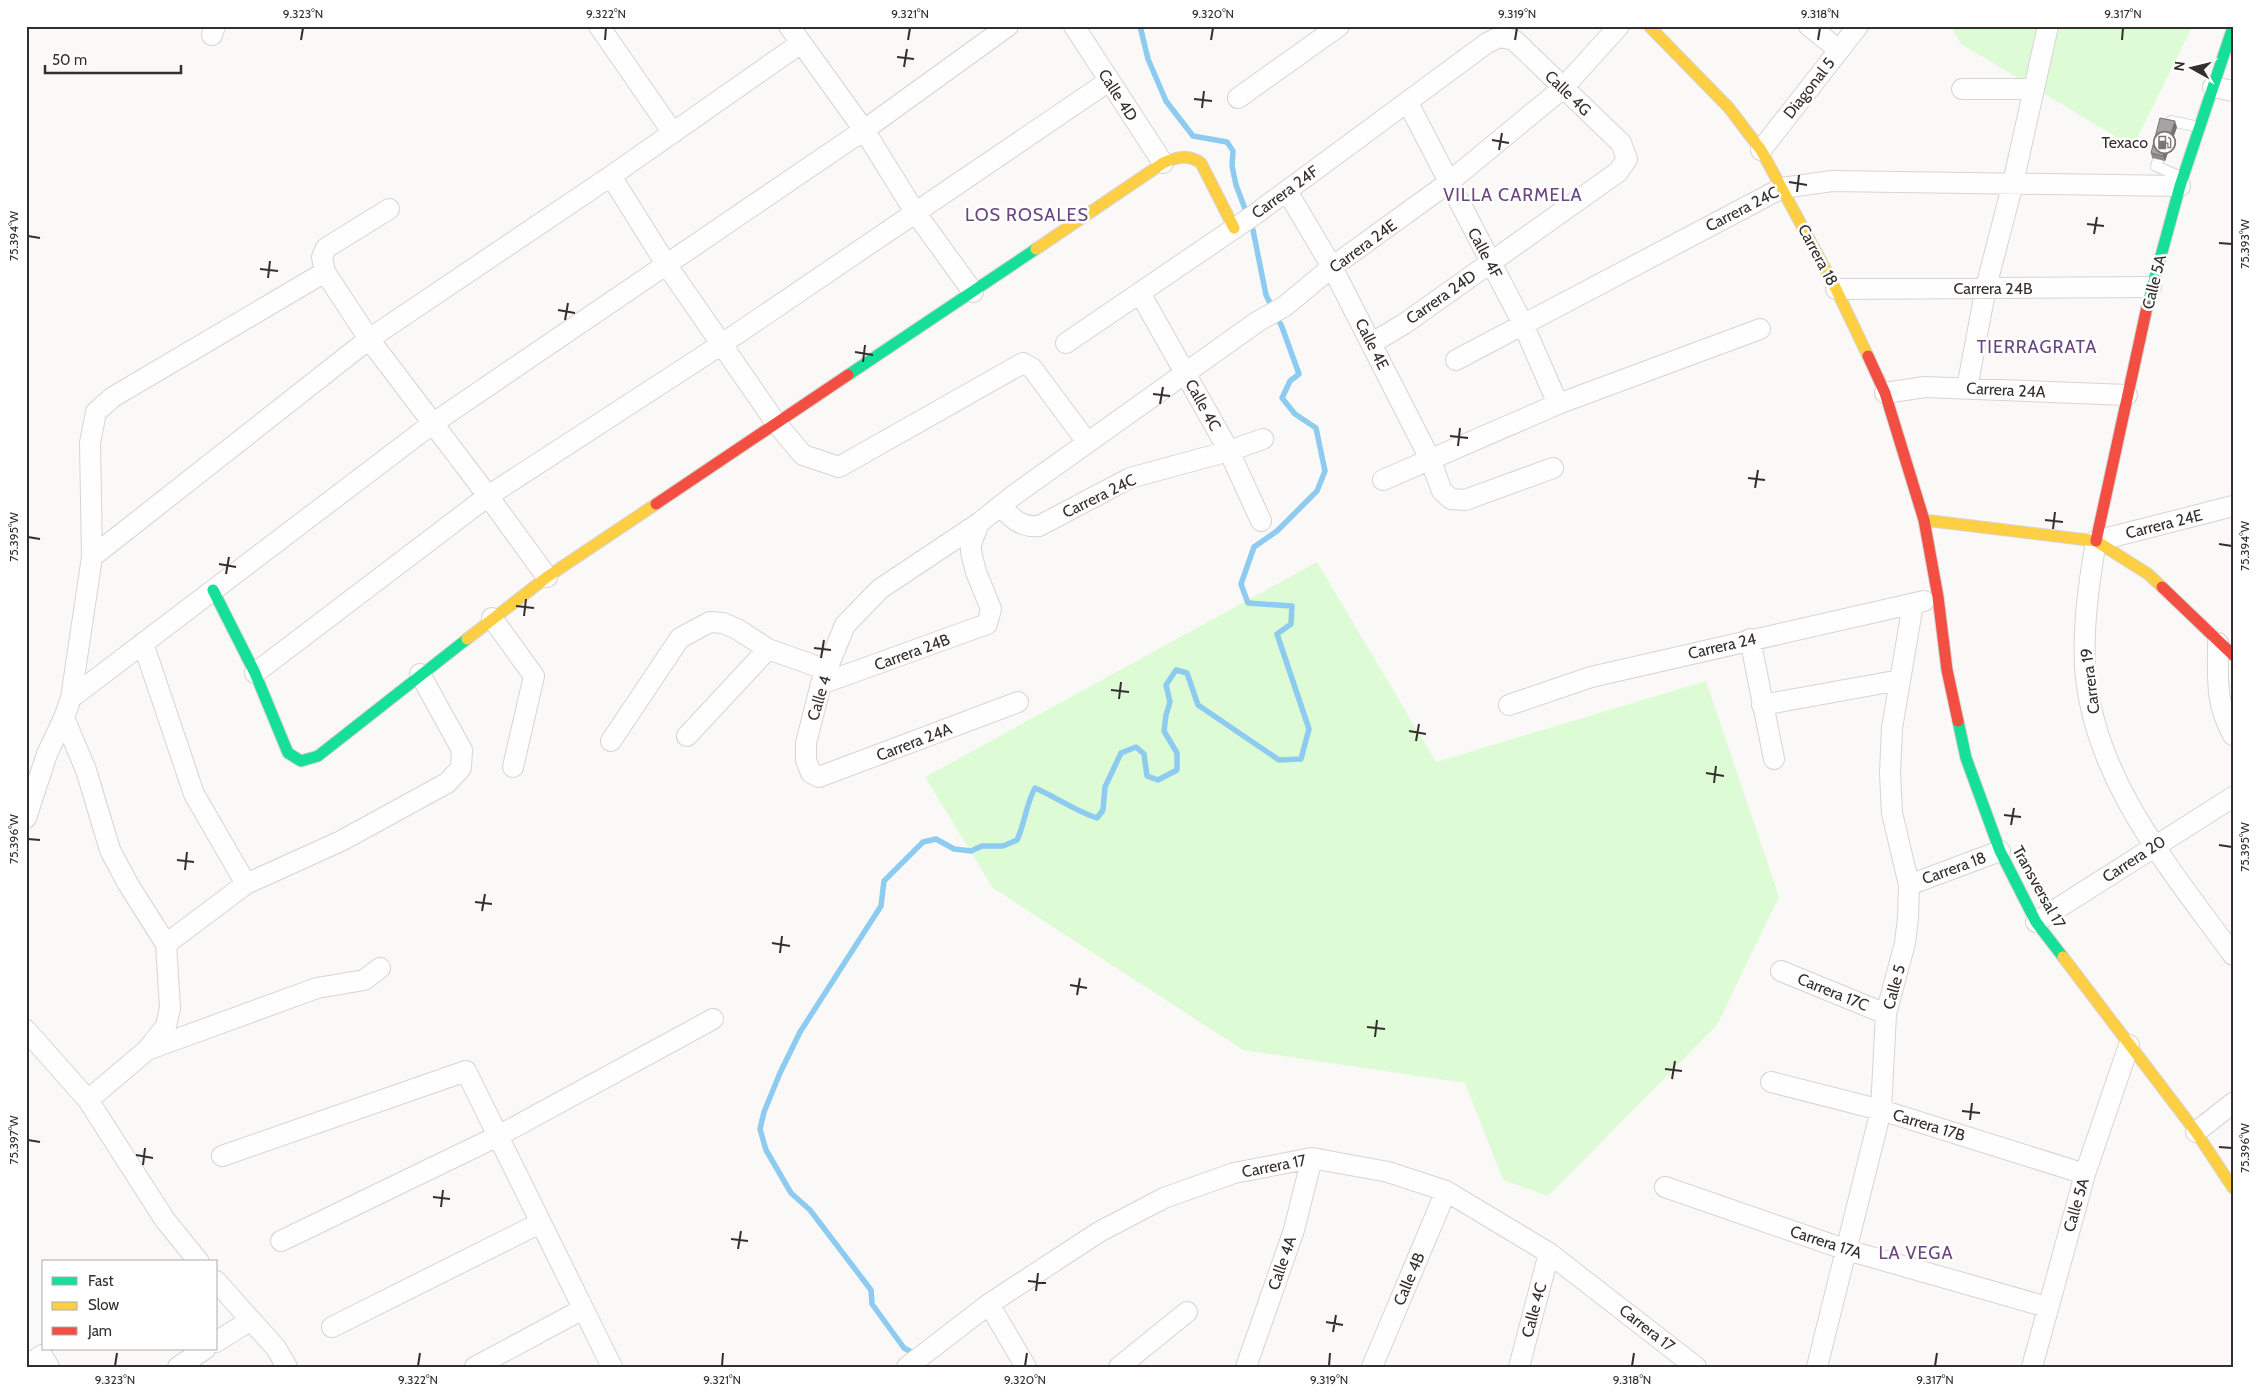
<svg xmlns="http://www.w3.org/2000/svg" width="2259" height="1393" font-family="Cabin,sans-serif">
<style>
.green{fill:#ddfcd5}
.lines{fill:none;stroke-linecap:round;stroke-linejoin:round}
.stream{stroke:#8dcbf0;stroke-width:5.5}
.lane-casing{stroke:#d7d4d2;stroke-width:12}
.street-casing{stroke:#d7d4d2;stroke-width:22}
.fast-casing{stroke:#d7d4d2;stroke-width:13}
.slow-casing{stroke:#d7d4d2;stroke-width:13}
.jam-casing{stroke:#d7d4d2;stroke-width:13}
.lane{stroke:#fefefe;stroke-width:10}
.street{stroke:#fefefe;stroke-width:20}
.fast{stroke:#16e098;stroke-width:11}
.slow{stroke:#ffcf43;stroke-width:11}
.jam{stroke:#f24e42;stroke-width:11}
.wall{fill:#8e8c8c}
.shaded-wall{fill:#747272}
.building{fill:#a5a3a3;stroke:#747272}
.ticks{fill:none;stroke:#342f2d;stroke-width:2}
.labels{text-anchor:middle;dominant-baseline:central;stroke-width:5;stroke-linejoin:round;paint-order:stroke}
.street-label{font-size:16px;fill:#342f2d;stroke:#fff}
.poi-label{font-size:16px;fill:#342f2d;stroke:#fff;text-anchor:end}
.neighbourhood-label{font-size:18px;letter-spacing:1px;fill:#6a4680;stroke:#fff}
.neatline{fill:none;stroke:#342f2d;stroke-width:2}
.ticks-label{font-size:12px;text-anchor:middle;fill:#342f2d}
</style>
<rect width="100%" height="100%" fill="#fbf9f7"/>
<!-- green -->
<path class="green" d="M1951 26H2187L2191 29 2133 147 1961 44Z
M1317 562 1436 762 1706 681 1779 897 1717 1025 1548 1196 1503 1180 1465 1083 1243 1050 993 888 925 777Z"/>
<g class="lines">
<!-- stream -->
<path class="stream" d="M917 1355 904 1348 872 1304 871 1290 810 1210 791 1193 766 1150 760 1129 764 1112 780 1073 800 1032 881 906 884 881 923 842 936 839 954 849 971 851 982 846H1003L1017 840C1025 823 1026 804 1035 788 1056 797 1075 811 1097 818L1103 810 1105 787 1121 753 1136 747 1144 754 1147 776 1158 780 1177 770V753L1164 731 1166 715 1170 702 1166 685 1176 670 1187 673 1198 705 1279 760 1301 759 1309 729 1277 634 1291 624 1292 606 1248 603 1241 584 1254 547 1277 531 1317 491 1325 471 1316 428 1295 414 1282 398 1290 381 1299 374 1282 327 1266 295 1253 230 1236 185 1232 166 1233 151 1227 142 1193 136 1166 101 1148 59 1140 26"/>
<defs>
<path id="lane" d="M2170 125 2171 121 2199 127
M2158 160 2156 166 2181 177"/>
<path id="street" d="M599 26 673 133
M789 26 864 130 915 212 973 292
M1074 26 1163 163
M1809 26 1839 50
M212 35 215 26
M2213 87 2233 91
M1962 89H2033
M1238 98 1339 26
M1408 103 1523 324 1558 404
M1761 150 1858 26
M611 176 666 264 776 423 803 455 839 467 1023 363 1032 368 1087 442
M1287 191 1332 267 1430 459 1442 491 1451 499 1465 500 1553 468
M389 209 326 248 322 257 325 272 369 339 488 496 547 577
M1836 289 2151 287
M1140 293 1229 451 1261 521
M1066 343 1254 215 1487 43 1500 37 1514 40 1621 143 1627 159 1618 172 1404 324 1372 343
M1456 360 1782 188 1832 181 2180 186
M1967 388 1986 287 2013 183 2048 26
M1885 393 1925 387 2127 395
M1383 480 1558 404 1760 329
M1000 506C1012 518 1021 528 1039 526L1130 478 1229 451 1263 439
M2233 506 2096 541C2089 582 2083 624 2085 666 2092 778 2170 868 2233 955
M92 557 369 339 611 176 801 43
M492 618 534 676 513 767
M1750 639 1774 759
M143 643 194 794 246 884
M2218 643C2218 677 2215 703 2233 735
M255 673 488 496 722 344 1109 81
M821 684 987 624 991 609 976 572 971 552V544L979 523
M71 698 432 424 864 130 1008 26
M1018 702 819 777 811 773 806 760V743L821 684 845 625 880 589 979 523 1014 495 1257 322 1285 306 1332 267 1448 183 1563 88 1619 26
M1509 705 1591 677 1924 601
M1762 705 1900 680
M64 718 86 770 110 850 128 884 166 944
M687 736 768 649
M611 741 680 638 710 622 723 623 737 629 768 649 827 670
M26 818 47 754 64 718 71 698 92 557 90 443 96 412 113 397 325 272
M1909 885 2000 851
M2036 922 2233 797
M1781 971 1886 1014
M26 1030 88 1100 165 1220 199 1262
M147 1050 317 988 364 980 380 968
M1771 1082 1881 1110 2085 1174
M88 1100 147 1050 166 1026 170 1008 166 944 246 884 341 841 447 783 461 768 462 750 420 674
M2196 1132 2233 1103
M222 1156 466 1071 612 1367
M1665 1187 1847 1250 2047 1307
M281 1241 498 1136 713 1019
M216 1281 276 1348 287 1367
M989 1304 1026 1367
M332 1327 540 1223
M216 1342 251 1320
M26 1366 42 1355 49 1367
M178 1367 205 1349
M475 1367 583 1309
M907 1367 989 1304 1099 1232 1164 1198 1234 1173 1312 1158 1388 1172 1446 1191 1549 1253 1696 1367
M1119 1367 1187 1312
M1246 1367 1294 1230 1312 1158
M1372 1367 1446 1191
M1519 1367 1549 1253
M1817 1367 1881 1110 1886 1014 1905 943 1908 918 1909 885 1892 813 1890 773 1892 728 1913 604
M2032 1367 2085 1174 2129 1045"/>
<path id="fast" d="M2147 307 2180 186 2233 27
M848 375 1036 249
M213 590 255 673 288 753 301 761 318 756 467 639
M1958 721 1966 758 2000 851 2036 922 2063 957"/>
<path id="slow" d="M1649 26 1729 108 1761 150 1836 289 1868 356
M1036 249 1163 163C1177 157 1188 154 1201 163L1234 228
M1924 520 2096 541 2148 574 2162 587
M467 639 547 577 656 504
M2063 957 2196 1132 2233 1188"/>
<path id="jam" d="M1868 356 1885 393 1924 520 1938 597 1947 670 1958 721
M656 504 848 375
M2096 541 2147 307
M2162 587 2233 655"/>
</defs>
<!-- lane casing -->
<use href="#lane" class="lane-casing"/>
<!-- street casing -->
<use href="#street" class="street-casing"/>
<!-- fast casing -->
<use href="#fast" class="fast-casing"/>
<!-- slow casing -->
<use href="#slow" class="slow-casing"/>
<!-- jam casing -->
<use href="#jam" class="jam-casing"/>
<!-- lane -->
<use href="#lane" class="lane"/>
<!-- street -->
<use href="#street" class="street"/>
<!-- fast -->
<use href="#fast" class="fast"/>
<!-- slow -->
<use href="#slow" class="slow"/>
<!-- jam -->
<use href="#jam" class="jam"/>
</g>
<!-- wall -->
<path class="wall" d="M2177 127 2165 161 2152 158 2151 153Z"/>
<!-- shaded-wall -->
<path class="shaded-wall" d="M2175 121 2177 127 2165 161 2163 156Z"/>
<!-- building -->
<path class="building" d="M2160 118 2175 121 2163 156 2151 153Z"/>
<!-- ticks -->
<path class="ticks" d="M301 40 303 28M605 40 606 28M908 40 910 28M1211 40 1213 28M1515 40 1517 28M1818 40 1820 28M2122 40 2123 28M897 57 914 59M904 67 907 49M1194 99 1212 101M1202 108 1204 91M1492 140 1509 143M1499 150 1502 133M1789 182 1807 185M1797 192 1799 175M2087 224 2104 226M2094 234 2097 217M28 236 40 238M2219 243 2232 244M260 269 278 271M268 278 270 261M558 310 575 313M565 320 568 303M855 352 873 355M863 362 865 345M1153 394 1170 396M1160 404 1163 387M1450 436 1468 438M1458 446 1460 428M1748 478 1765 480M1755 488 1758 470M2045 520 2063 522M2053 529 2055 512M28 537 40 539M2219 544 2232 546M219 564 236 567M226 574 229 557M516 606 534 608M524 616 526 599M814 648 831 650M821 658 824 640M1111 690 1129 692M1119 699 1121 682M1409 731 1426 734M1416 741 1419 724M1706 773 1724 776M1714 783 1716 766M2004 815 2021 817M2011 825 2014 808M28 839 40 840M2219 845 2232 847M177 860 194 862M185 870 187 852M475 902 492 904M482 911 485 894M772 943 790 946M780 953 782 936M1070 985 1087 988M1077 995 1080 978M1367 1027 1385 1029M1375 1037 1377 1020M1665 1069 1682 1071M1672 1079 1675 1061M1962 1111 1980 1113M1970 1120 1972 1103M28 1140 40 1142M2219 1147 2232 1148M136 1155 153 1158M143 1165 145 1148M433 1197 450 1199M441 1207 443 1190M731 1239 748 1241M738 1249 741 1231M1028 1281 1046 1283M1036 1291 1038 1273M1326 1322 1343 1325M1333 1332 1336 1315M115 1366 117 1353M418 1366 420 1353M722 1366 723 1353M1025 1366 1027 1353M1329 1366 1330 1353M1632 1366 1634 1353M1935 1366 1937 1353"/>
<!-- icons -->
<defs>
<symbol id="fuel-ring" viewBox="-11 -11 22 22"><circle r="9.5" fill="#fff" stroke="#7a7674" stroke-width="1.5"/><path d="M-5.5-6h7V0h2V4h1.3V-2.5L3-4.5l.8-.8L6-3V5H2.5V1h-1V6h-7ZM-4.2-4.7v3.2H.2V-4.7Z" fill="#7a7674"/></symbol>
</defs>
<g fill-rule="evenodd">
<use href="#fuel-ring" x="2152" y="130" width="25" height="25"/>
</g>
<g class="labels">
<!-- street labels -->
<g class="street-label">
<text transform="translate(1809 88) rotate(-52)">Diagonal 5</text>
<text transform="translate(1568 93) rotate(44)">Calle 4G</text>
<text transform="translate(1118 95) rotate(57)">Calle 4D</text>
<text transform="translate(1285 192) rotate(-36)">Carrera 24F</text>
<text transform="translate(1742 209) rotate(-27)">Carrera 24C</text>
<text transform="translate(1363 246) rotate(-36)">Carrera 24E</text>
<text transform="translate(1485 253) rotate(62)">Calle 4F</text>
<text transform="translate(1818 255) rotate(62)">Carrera 18</text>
<text transform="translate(2154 282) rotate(-76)">Calle 5A</text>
<text x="1993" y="288">Carrera 24B</text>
<text transform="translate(1441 297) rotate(-35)">Carrera 24D</text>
<text transform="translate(1372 344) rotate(63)">Calle 4E</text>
<text transform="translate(2006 390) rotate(3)">Carrera 24A</text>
<text transform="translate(1203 405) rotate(61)">Calle 4C</text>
<text transform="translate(1099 496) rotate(-26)">Carrera 24C</text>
<text transform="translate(2164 524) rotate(-14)">Carrera 24E</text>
<text transform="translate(1722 646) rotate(-13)">Carrera 24</text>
<text transform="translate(912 652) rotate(-20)">Carrera 24B</text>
<text transform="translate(2090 681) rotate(-97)">Carrera 19</text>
<text transform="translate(819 698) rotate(-73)">Calle 4</text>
<text transform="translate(914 742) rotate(-21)">Carrera 24A</text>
<text transform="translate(2134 859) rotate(-33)">Carrera 20</text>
<text transform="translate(1954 868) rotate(-20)">Carrera 18</text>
<text transform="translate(2039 887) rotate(61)">Transversal 17</text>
<text transform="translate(1894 987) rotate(-75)">Calle 5</text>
<text transform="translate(1833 992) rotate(22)">Carrera 17C</text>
<text transform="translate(1929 1125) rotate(17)">Carrera 17B</text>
<text transform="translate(1274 1166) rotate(-11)">Carrera 17</text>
<text transform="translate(2076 1205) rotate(-74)">Calle 5A</text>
<text transform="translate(1826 1242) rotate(18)">Carrera 17A</text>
<text transform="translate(1282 1263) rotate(-71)">Calle 4A</text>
<text transform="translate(1409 1279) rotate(-67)">Calle 4B</text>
<text transform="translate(1534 1310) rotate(-75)">Calle 4C</text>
<text transform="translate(1647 1328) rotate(38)">Carrera 17</text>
</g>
<!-- poi labels -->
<g class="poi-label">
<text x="2148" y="142">Texaco</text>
</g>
<!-- neighbourhood labels -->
<g class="neighbourhood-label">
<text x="1513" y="195">VILLA CARMELA</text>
<text x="1027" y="215">LOS ROSALES</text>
<text x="2037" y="347">TIERRAGRATA</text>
<text x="1916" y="1253">LA VEGA</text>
</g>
</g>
<!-- border -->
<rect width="2259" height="1393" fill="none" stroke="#ffffff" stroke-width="55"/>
<!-- legend -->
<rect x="42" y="1260" width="175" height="90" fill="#ffffff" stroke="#aeacab"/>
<rect x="52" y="1277" width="25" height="8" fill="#16e098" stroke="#aeacab"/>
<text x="88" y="1286" font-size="15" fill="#342f2d">Fast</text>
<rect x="52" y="1302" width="25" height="8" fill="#ffcf43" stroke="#aeacab"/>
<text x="88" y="1310" font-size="15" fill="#342f2d">Slow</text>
<rect x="52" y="1327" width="25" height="8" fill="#f24e42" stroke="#aeacab"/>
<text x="88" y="1336" font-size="15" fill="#342f2d">Jam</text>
<!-- north arrow -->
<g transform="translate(2192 68) rotate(278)" stroke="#ffffff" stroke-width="4" paint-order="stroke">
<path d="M0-4L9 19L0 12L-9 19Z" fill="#342f2d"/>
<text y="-8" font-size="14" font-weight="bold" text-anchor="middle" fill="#342f2d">N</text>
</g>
<!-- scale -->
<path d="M45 65v8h136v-8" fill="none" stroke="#342f2d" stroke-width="2.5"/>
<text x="52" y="65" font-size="15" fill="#342f2d" stroke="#ffffff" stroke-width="4" paint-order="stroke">50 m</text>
<rect x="28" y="28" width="2204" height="1338" class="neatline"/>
<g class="ticks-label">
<text x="303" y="18">9.323°N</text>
<text x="606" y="18">9.322°N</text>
<text x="910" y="18">9.321°N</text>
<text x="1213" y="18">9.320°N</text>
<text x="1517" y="18">9.319°N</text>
<text x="1820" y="18">9.318°N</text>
<text x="2123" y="18">9.317°N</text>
<text transform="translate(14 236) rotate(-90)" y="4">75.394°W</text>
<text transform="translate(2245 244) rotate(-90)" y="4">75.393°W</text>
<text transform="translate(14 537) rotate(-90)" y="4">75.395°W</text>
<text transform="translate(2245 546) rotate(-90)" y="4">75.394°W</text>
<text transform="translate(14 839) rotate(-90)" y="4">75.396°W</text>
<text transform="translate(2245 847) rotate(-90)" y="4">75.395°W</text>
<text transform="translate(14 1140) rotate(-90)" y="4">75.397°W</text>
<text transform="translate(2245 1148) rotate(-90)" y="4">75.396°W</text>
<text x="115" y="1384">9.323°N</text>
<text x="418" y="1384">9.322°N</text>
<text x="722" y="1384">9.321°N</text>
<text x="1025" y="1384">9.320°N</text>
<text x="1329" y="1384">9.319°N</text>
<text x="1632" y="1384">9.318°N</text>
<text x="1935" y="1384">9.317°N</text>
</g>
</svg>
